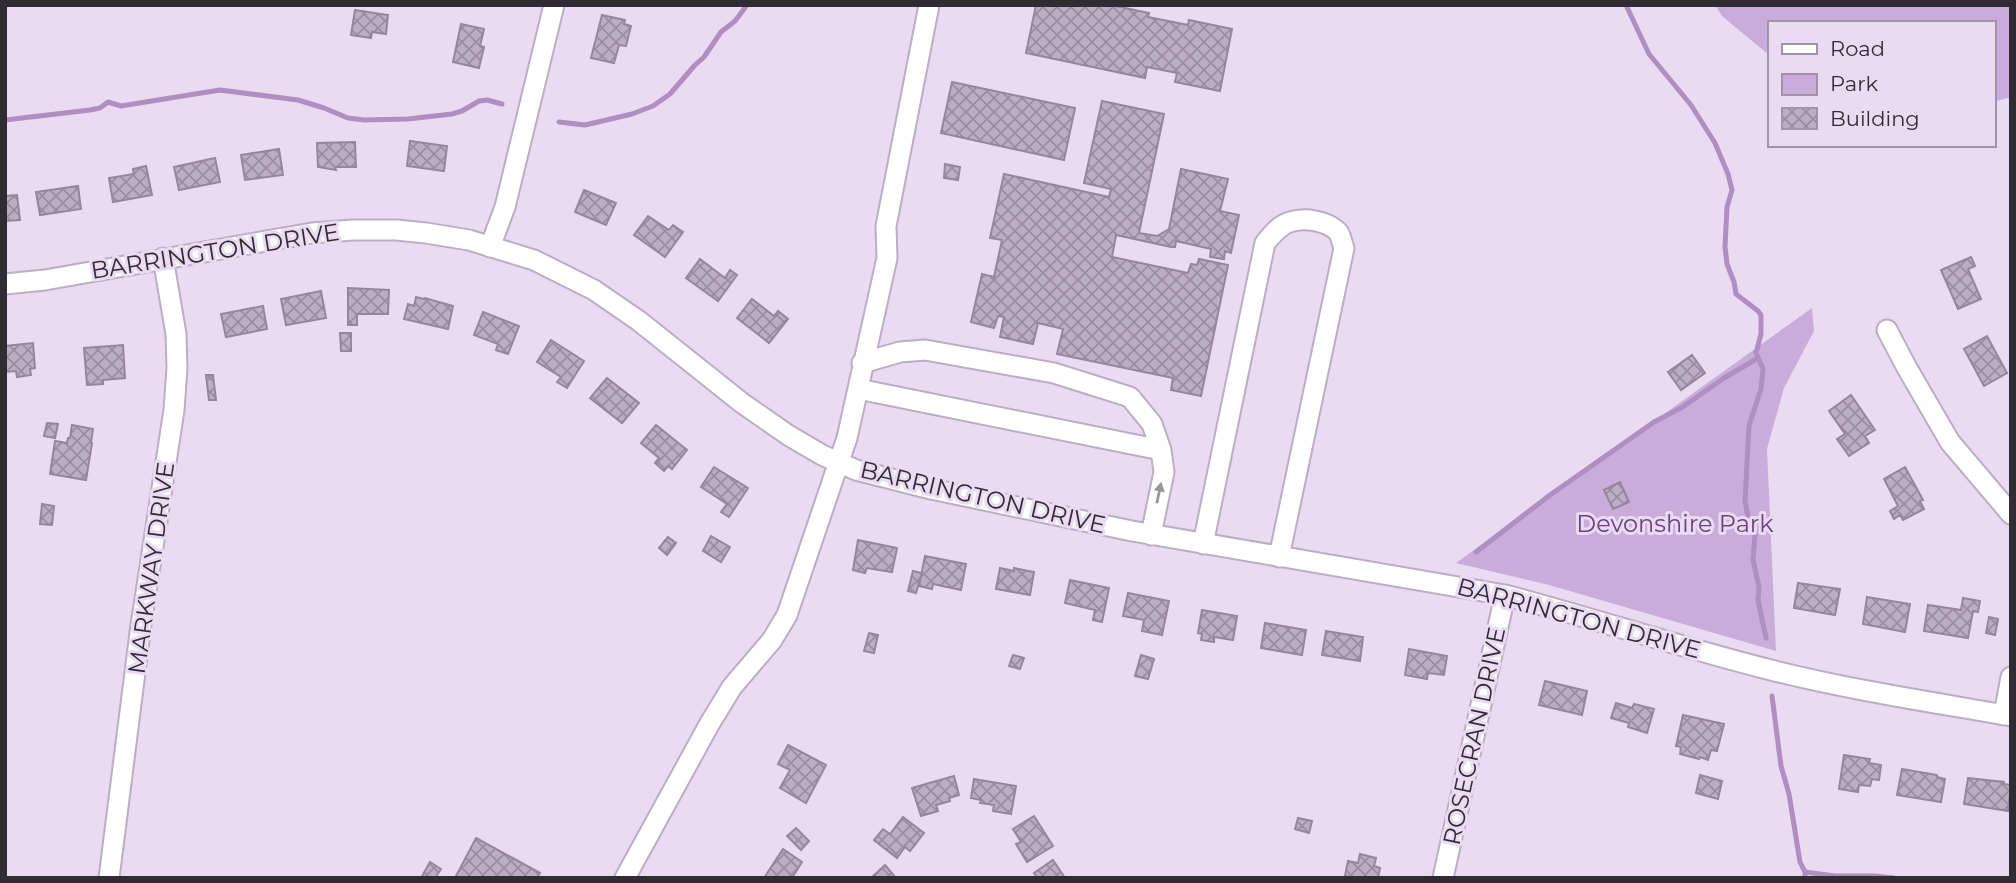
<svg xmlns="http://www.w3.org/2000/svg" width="2016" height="883" font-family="Montserrat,sans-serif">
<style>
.green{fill:#c9acd9}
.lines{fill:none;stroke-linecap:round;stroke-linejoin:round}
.stream{stroke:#af8ec1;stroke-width:5}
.building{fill:url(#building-cross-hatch);stroke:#94869d;stroke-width:2}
.minor-casing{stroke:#bcadc5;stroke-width:23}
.minor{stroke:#fff;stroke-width:19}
.oneway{fill:#98959a}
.labels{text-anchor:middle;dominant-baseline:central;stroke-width:6;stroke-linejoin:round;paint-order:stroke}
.street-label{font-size:24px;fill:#312b34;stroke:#eadbf3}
.park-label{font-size:24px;fill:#6d4284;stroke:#eadbf3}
</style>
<defs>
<pattern id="building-cross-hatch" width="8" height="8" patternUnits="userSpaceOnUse" patternTransform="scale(1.75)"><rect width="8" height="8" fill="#bbadc4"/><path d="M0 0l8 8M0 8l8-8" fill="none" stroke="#998da0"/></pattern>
</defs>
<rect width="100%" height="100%" fill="#eadbf3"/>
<!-- green -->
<path class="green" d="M1715 5H2011V97L1993 102V23H1769V55L1722 16Z
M1812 308 1814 331 1784 388 1767 449 1776 651 1549 585 1456 563Z"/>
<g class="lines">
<!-- stream -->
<path class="stream" d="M1626 5 1649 54 1691 105 1715 143 1728 174 1732 190 1727 207 1725 247 1727 264 1734 282 1736 294 1758 311 1761 315V334L1756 353 1763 369 1761 389 1749 426 1745 501 1749 521 1755 534 1753 560 1759 587 1758 600 1766 638
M5 120 90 110 100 108 108 102 121 106 220 90 298 100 324 108 348 118 364 120 408 119 452 114 462 111 479 101 487 100 502 104
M559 122 585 125 632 114 653 106 670 94 695 65 704 57 721 32 735 21 747 5
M1476 552 1550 495 1654 422 1681 408 1724 378 1758 358
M1772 696 1781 766 1789 794 1800 862 1805 872V878
M1805 872 1835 876H1875L1894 878"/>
</g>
<!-- building -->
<path class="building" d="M1036 5H1111L1149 13 1148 17 1188 25 1189 20 1232 29 1220 91 1175 82 1177 73 1147 67 1145 78 1026 53Z
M355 10 388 15 386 34 372 32 371 38 351 35Z
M602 15 625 20 624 24 631 26 626 46 619 45 614 63 591 58Z
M461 24 484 29 480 46 484 47 479 68 453 62Z
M952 82 1075 108 1064 160 941 133Z
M1102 101 1164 114 1139 233 1157 236 1169 229 1181 169 1228 179 1220 211 1239 215 1231 253 1225 251 1224 259 1210 257 1211 249 1176 241 1175 247H1171L1116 235 1112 257 1188 273 1191 264 1197 265 1199 259 1228 265 1201 396 1171 390 1173 378 1057 354 1063 329 1038 323 1033 344 1000 337 1004 317 998 316 994 328 971 322 982 274 994 277 1002 240 990 238 1004 174 1109 197 1111 189 1084 183Z
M410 141 447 146 444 171 407 166Z
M355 142 356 167H335L336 170 318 167 317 143Z
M279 149 283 175 245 180 241 155Z
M215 158 220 182 179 190 174 167Z
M945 164 960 167 958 180 944 178Z
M146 166 152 195 113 202 109 178 134 174 133 169Z
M78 186 81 209 40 215 36 192Z
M584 190 616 203 606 225 575 212Z
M17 195 20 220 5 221V196Z
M648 216 669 230 673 225 683 232 665 257 634 235Z
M1971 257 1975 266 1968 269 1981 299 1958 309 1941 270Z
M700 259 725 278 730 270 737 275 718 301 686 278Z
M348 288 389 290 388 314H357V325H348Z
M321 291 326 318 286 325 281 299Z
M416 297 424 299 425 298 453 306 448 329 404 319 408 304 414 306Z
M752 299 774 316 778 311 788 319 769 343 737 318Z
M263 306 267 329 226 337 221 314Z
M483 312 519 326 508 354 496 350 498 344 474 335Z
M340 333H351V351H341Z
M1987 336 2007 373 1984 386 1964 349Z
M551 340 584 361 567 388 557 382 561 377 537 362Z
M33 343 35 368 30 369 31 375 17 377 16 371 5 372V346Z
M123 345 125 378 103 380V384L87 385 84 348Z
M1692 355 1705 373 1681 390 1668 372Z
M206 375H213L216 400H209Z
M607 378 639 403 622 423 590 398Z
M1851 395 1875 430 1865 436 1869 443 1849 456 1837 439 1845 434 1829 411Z
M47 423 58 424 55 438 44 436Z
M72 425 93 429 91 442 92 443 86 480 50 474 55 441 67 443 68 438H70Z
M656 425 687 450 672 469 668 466 664 471 655 463 659 458 641 443Z
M714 467 748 488 729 517 721 512 727 504 701 487Z
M1905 467 1923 500 1920 501 1924 509 1903 520 1900 515 1894 519 1890 511 1898 506 1884 479Z
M1620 482 1629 502 1613 509 1604 490Z
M42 504 54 506 52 525 40 524Z
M711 536 730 547 721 562 703 551Z
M668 537 676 543 667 555 659 548Z
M858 540 897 548 892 572 867 568 865 573 853 570Z
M925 556 966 564 961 590 933 584 932 589 919 586Z
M1000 568 1014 571V568L1034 572 1030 595 996 589Z
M913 571 922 573 916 593 908 591Z
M1070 580 1109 588 1102 622 1093 620 1095 610 1065 603Z
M1798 583 1840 589 1835 615 1794 608Z
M1128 593 1169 601 1162 635 1142 631 1144 620 1123 616Z
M1867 597 1910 604 1905 632 1863 624Z
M1963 598 1980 601 1978 612 1973 611 1968 638 1924 631 1928 605 1961 610Z
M1202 610 1237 616 1233 640 1214 637V642L1201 640 1202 634 1198 633Z
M1989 617 1998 619 1995 635 1986 633Z
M1265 623 1306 630 1302 655 1261 648Z
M1326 631 1363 637 1360 661 1322 655Z
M869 633 878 635 874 653 864 651Z
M1409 649 1447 656 1444 675 1428 673 1427 679 1405 675Z
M1013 655 1024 658 1020 669 1009 666Z
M1141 655 1154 659 1148 679 1135 676Z
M1545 681 1587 691 1582 715 1539 705Z
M1616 703 1632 708 1634 704 1654 709 1647 733 1628 727 1629 723 1611 718Z
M1683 715 1724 724 1717 751 1711 750 1708 760 1700 757 1699 759 1680 754 1681 747 1676 746Z
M788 745 826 765 806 803 780 788 790 770 778 764Z
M1844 755 1870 759 1869 763 1881 765 1879 780 1872 779 1870 786 1859 785 1858 792 1839 789Z
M1902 769 1937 775V777L1945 779 1941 802 1897 795Z
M1700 775 1722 781 1718 799 1696 793Z
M954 776 959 795 949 798 950 801 936 805 938 811 921 816 912 788Z
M1968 778 2004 782V784L2011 785 2008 811 1964 804Z
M974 779 1016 786 1011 814 993 811 994 805 980 803 981 800 971 798Z
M1034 816 1053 846 1027 862 1016 844 1021 842 1013 829Z
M903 817 924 833 910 851 905 847 897 858 874 840 883 829 890 834Z
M1298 818 1312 821 1309 833 1295 829Z
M796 828 809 841 801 850 787 836Z
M476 838 540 873 537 878H455Z
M783 849 802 862 792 878H764Z
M1360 854 1376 858 1374 866 1380 868 1378 878H1352L1345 876 1348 861 1358 863Z
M1053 860 1065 878H1037L1034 873Z
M430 862 441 869 435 878H421Z
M885 865 896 878H871Z"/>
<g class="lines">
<defs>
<path id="minor" d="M490 247 505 207 554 5
M5 284 45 280 312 233 353 230H396L426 233 469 240 534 260 594 290 639 321 742 403 788 435 822 455 856 470 931 489 1132 531 1505 595C1594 618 1682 648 1771 670 1850 690 1931 702 2011 716
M1887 330 1907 368 1950 442 2011 514
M862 363 900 352 925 350 1054 373 1130 397 1152 424 1161 450 1164 472 1151 535
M858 389 1161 450
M1203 544 1265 243C1272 235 1279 225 1290 222 1304 217 1328 221 1338 232 1341 236 1342 243 1344 248L1279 557
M2004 715 2011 677
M109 878 141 625 174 410 177 368 176 334 163 258
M625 878 710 723 732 687 772 640 787 615 847 438 887 258 886 226 929 5
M1443 878 1505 595"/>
</defs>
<!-- minor casing -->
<use href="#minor" class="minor-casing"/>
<!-- minor -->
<use href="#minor" class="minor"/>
</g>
<!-- one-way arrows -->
<defs><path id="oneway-solid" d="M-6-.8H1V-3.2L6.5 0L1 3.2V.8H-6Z" transform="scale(1.75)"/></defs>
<use class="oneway" href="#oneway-solid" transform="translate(1159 493) rotate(-78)"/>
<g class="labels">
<!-- street labels -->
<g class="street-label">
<text transform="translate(215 251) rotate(-9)">BARRINGTON DRIVE</text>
<text transform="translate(983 497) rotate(13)">BARRINGTON DRIVE</text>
<text transform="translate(151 568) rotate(-82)">MARKWAY DRIVE</text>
<text transform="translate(1579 618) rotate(15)">BARRINGTON DRIVE</text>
<text transform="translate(1474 736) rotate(-78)">ROSECRAN DRIVE</text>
</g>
<!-- park labels -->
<g class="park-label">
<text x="1675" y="523">Devonshire Park</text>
</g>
</g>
<!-- border -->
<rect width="2016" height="883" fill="none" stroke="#312b34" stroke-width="14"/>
<!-- legend -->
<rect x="1768" y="21" width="228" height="126" fill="#eadbf3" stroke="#a095a7" stroke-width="2"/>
<rect x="1782" y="44" width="35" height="10" fill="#ffffff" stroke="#a095a7" stroke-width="2"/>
<text x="1830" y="56" font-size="21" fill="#312b34">Road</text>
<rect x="1782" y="74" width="35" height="21" fill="#c9acd9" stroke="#a095a7" stroke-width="2"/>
<text x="1830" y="91" font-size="21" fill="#312b34">Park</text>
<rect x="1782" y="108" width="35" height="21" fill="url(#building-cross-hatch)" stroke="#a095a7" stroke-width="2"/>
<text x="1830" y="126" font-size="21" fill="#312b34">Building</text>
</svg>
